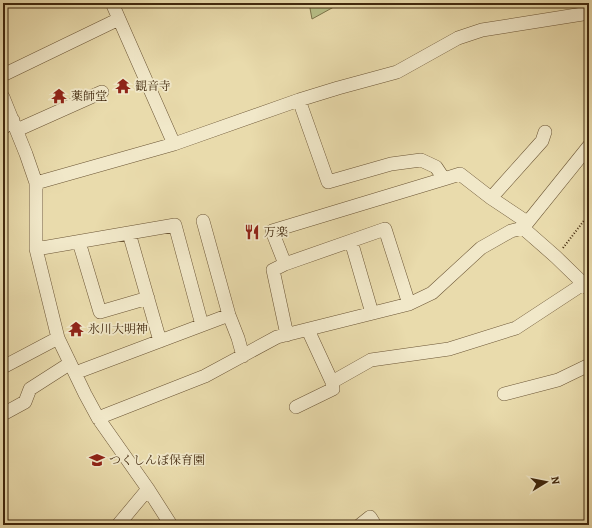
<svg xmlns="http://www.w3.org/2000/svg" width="592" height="528" font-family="Alegreya,'Noto Serif JP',serif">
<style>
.green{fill:#b8c088;stroke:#7c744a}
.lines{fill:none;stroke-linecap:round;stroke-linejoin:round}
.minor-casing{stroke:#6b5535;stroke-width:14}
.path{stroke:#41280d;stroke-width:2;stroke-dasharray:1 2;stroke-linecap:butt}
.minor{stroke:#f1e8c9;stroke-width:13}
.labels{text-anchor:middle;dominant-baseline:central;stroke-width:3.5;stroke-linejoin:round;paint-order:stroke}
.poi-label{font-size:12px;fill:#41280d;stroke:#f1e8c9;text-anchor:start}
</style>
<rect width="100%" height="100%" fill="#e9dbac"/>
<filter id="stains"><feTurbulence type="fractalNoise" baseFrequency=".005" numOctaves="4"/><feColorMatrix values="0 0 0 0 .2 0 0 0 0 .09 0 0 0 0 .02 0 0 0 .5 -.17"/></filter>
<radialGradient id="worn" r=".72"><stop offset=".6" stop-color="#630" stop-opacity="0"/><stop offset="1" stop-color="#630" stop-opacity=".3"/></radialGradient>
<!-- green -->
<path class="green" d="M309 3H341L312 19Z"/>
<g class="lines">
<defs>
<path id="minor" d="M112 3 174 144
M3 75 119 19
M3 97 26 154 36 183V249L58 338 85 394 98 418 148 489 171 525
M299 100 328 182 391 164 421 160 436 167 444 179 460 174 491 198 527 222
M3 128 13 120
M17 130 102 92
M36 183 174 144 299 100 338 88 397 72 458 38 482 30 589 13
M491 198 542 141 545 132
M203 221 229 315 238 338 243 356
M523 228 556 257 589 289
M129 233 160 341
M351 241 372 313
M79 242 100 312 148 298
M36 249 175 225 202 325
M285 264 273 270 287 335
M409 304 385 229 285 264 272 231 444 179
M3 367 58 338
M75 373 229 315
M332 382 371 360 449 349 516 328 583 284
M504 394 558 380 589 365
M296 407 333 389 332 382 308 330
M3 414 25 402 30 389 69 364
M98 418 205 376 277 337 409 304 432 293 481 248 511 231 523 228 589 146
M118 525 148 489
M360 525 370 517 375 525"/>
</defs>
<!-- minor casing -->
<use href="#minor" class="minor-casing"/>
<!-- path -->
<path class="path" d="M563 248 589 214"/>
<!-- minor -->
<use href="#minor" class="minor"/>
</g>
<!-- icons -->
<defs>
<symbol id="temple-bare" viewBox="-9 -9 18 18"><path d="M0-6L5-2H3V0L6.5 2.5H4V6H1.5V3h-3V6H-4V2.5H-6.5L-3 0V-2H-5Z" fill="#8f2418" stroke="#f1e8c9" stroke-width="2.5" paint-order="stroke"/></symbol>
<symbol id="restaurant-bare" viewBox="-9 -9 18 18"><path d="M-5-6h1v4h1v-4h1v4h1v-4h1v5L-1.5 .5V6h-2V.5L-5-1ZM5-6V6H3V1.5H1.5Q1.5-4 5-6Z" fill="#8f2418" stroke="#f1e8c9" stroke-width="2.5" paint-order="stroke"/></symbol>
<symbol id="school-bare" viewBox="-9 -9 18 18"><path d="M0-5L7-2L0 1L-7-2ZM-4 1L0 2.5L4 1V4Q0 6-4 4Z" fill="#8f2418" stroke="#f1e8c9" stroke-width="2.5" paint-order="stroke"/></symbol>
</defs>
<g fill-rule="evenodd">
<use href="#temple-bare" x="112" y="75" width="22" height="22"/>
<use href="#temple-bare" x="48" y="85" width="22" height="22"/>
<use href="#restaurant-bare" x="241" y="221" width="22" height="22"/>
<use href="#temple-bare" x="65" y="318" width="22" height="22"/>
<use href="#school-bare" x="86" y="449" width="22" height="22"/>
</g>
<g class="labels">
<!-- poi labels -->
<g class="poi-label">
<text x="135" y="86">観音寺</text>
<text x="71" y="96">薬師堂</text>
<text x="264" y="232">万楽</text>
<text x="88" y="329">氷川大明神</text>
<text x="109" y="460">つくしんぼ保育園</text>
</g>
</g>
<!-- margin -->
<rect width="592" height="528" fill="none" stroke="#e9dbac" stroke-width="16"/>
<rect x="4" y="4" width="584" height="520" fill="none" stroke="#41280d" stroke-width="2"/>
<rect x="8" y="8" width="576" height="512" fill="none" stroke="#41280d"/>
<!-- north arrow -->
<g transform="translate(546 482) rotate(80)" stroke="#f1e8c9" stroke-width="3" paint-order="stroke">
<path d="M0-3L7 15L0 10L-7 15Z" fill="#41280d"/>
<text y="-6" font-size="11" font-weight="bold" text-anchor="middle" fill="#41280d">N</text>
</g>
<rect width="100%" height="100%" filter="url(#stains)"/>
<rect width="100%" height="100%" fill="url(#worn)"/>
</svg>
